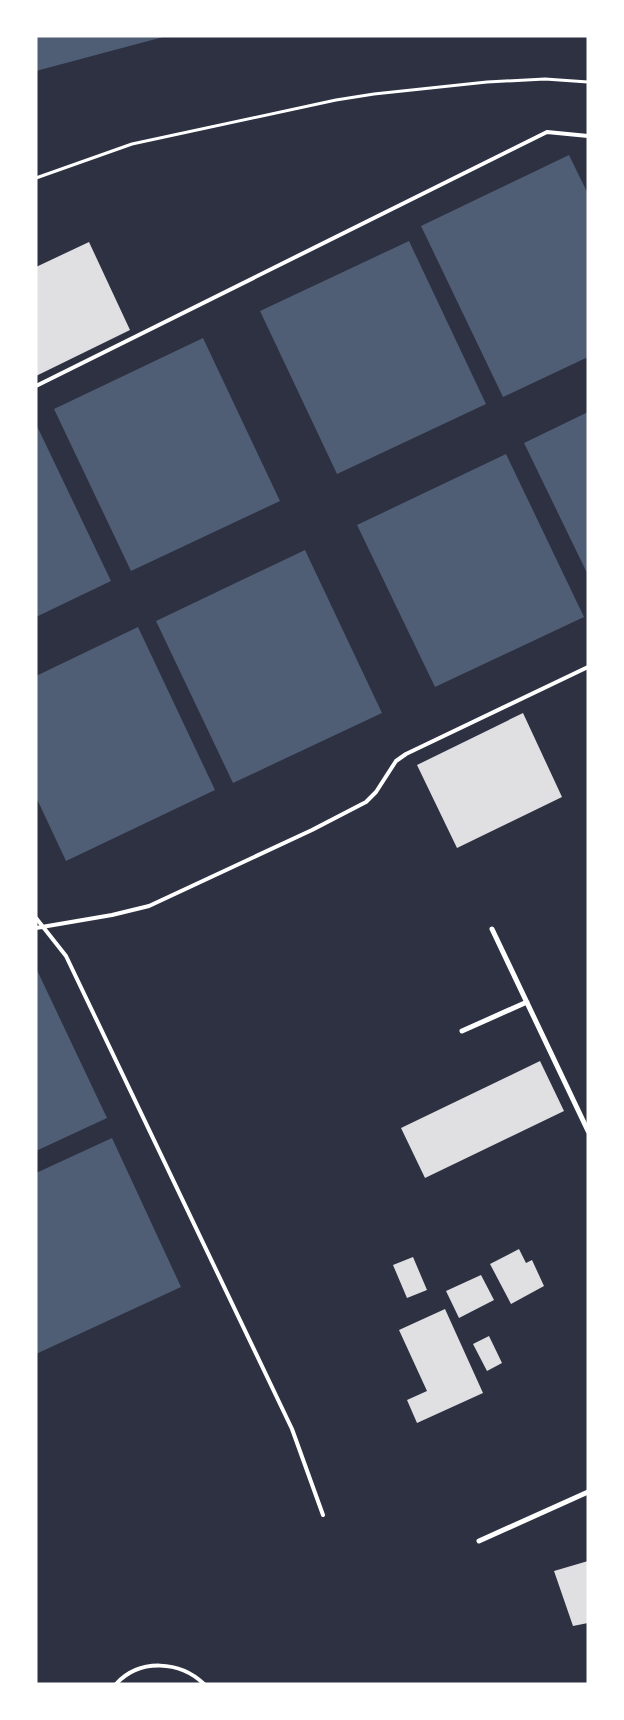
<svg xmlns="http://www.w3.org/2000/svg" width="624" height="1720" font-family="Rubik,sans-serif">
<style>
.water{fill:#4f5d75}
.building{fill:#e0e0e3}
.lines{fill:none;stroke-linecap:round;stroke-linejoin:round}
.path{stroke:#fff;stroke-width:3}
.service{stroke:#fff;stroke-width:4}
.minor{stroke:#fff;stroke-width:5}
</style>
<rect width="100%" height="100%" fill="#2d3142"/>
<!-- water -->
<path class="water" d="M36 36H167L36 71Z
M569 155 588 194V357L503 397 421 226Z
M409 241 486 404 337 474 260 311Z
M203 338 280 501 131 571 54 409Z
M588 412V575L524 443Z
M36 424 111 581 36 617Z
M506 454 584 617 435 687 357 525Z
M305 550 382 713 233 783 156 621Z
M138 627 215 790 66 861 36 797V676Z
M36 968 107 1118 36 1151Z
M112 1138 181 1287 36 1354V1173Z"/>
<!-- building -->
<path class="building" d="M89 242 130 330 36 376V267Z
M523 713 562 797 457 848 417 765Z
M540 1061 564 1111 425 1178 401 1128Z
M519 1249 526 1263 532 1260 544 1286 511 1304 490 1264Z
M413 1257 427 1290 407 1298 393 1265Z
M481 1275 494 1300 459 1318 446 1291Z
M445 1309 483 1393 417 1423 407 1400 427 1391 399 1330Z
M489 1336 502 1363 487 1371 473 1344Z
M588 1561V1623L573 1626 554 1571Z"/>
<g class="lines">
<!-- path -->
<path class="path" d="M36 178 132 144 336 100 374 94 487 82 545 79 588 82"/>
<!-- service -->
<path class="service" d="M36 386 547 132 588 136
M36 918 66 956 292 1429 323 1515
M36 928 112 915 149 906 312 830 366 802 376 792 396 761 406 754 588 667
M116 1684C140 1658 180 1661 204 1684"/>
<!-- minor -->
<path class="minor" d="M492 929 588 1131
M462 1031 527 1002
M479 1541 588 1492"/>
</g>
<!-- border -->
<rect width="624" height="1720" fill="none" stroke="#ffffff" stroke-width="75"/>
</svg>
